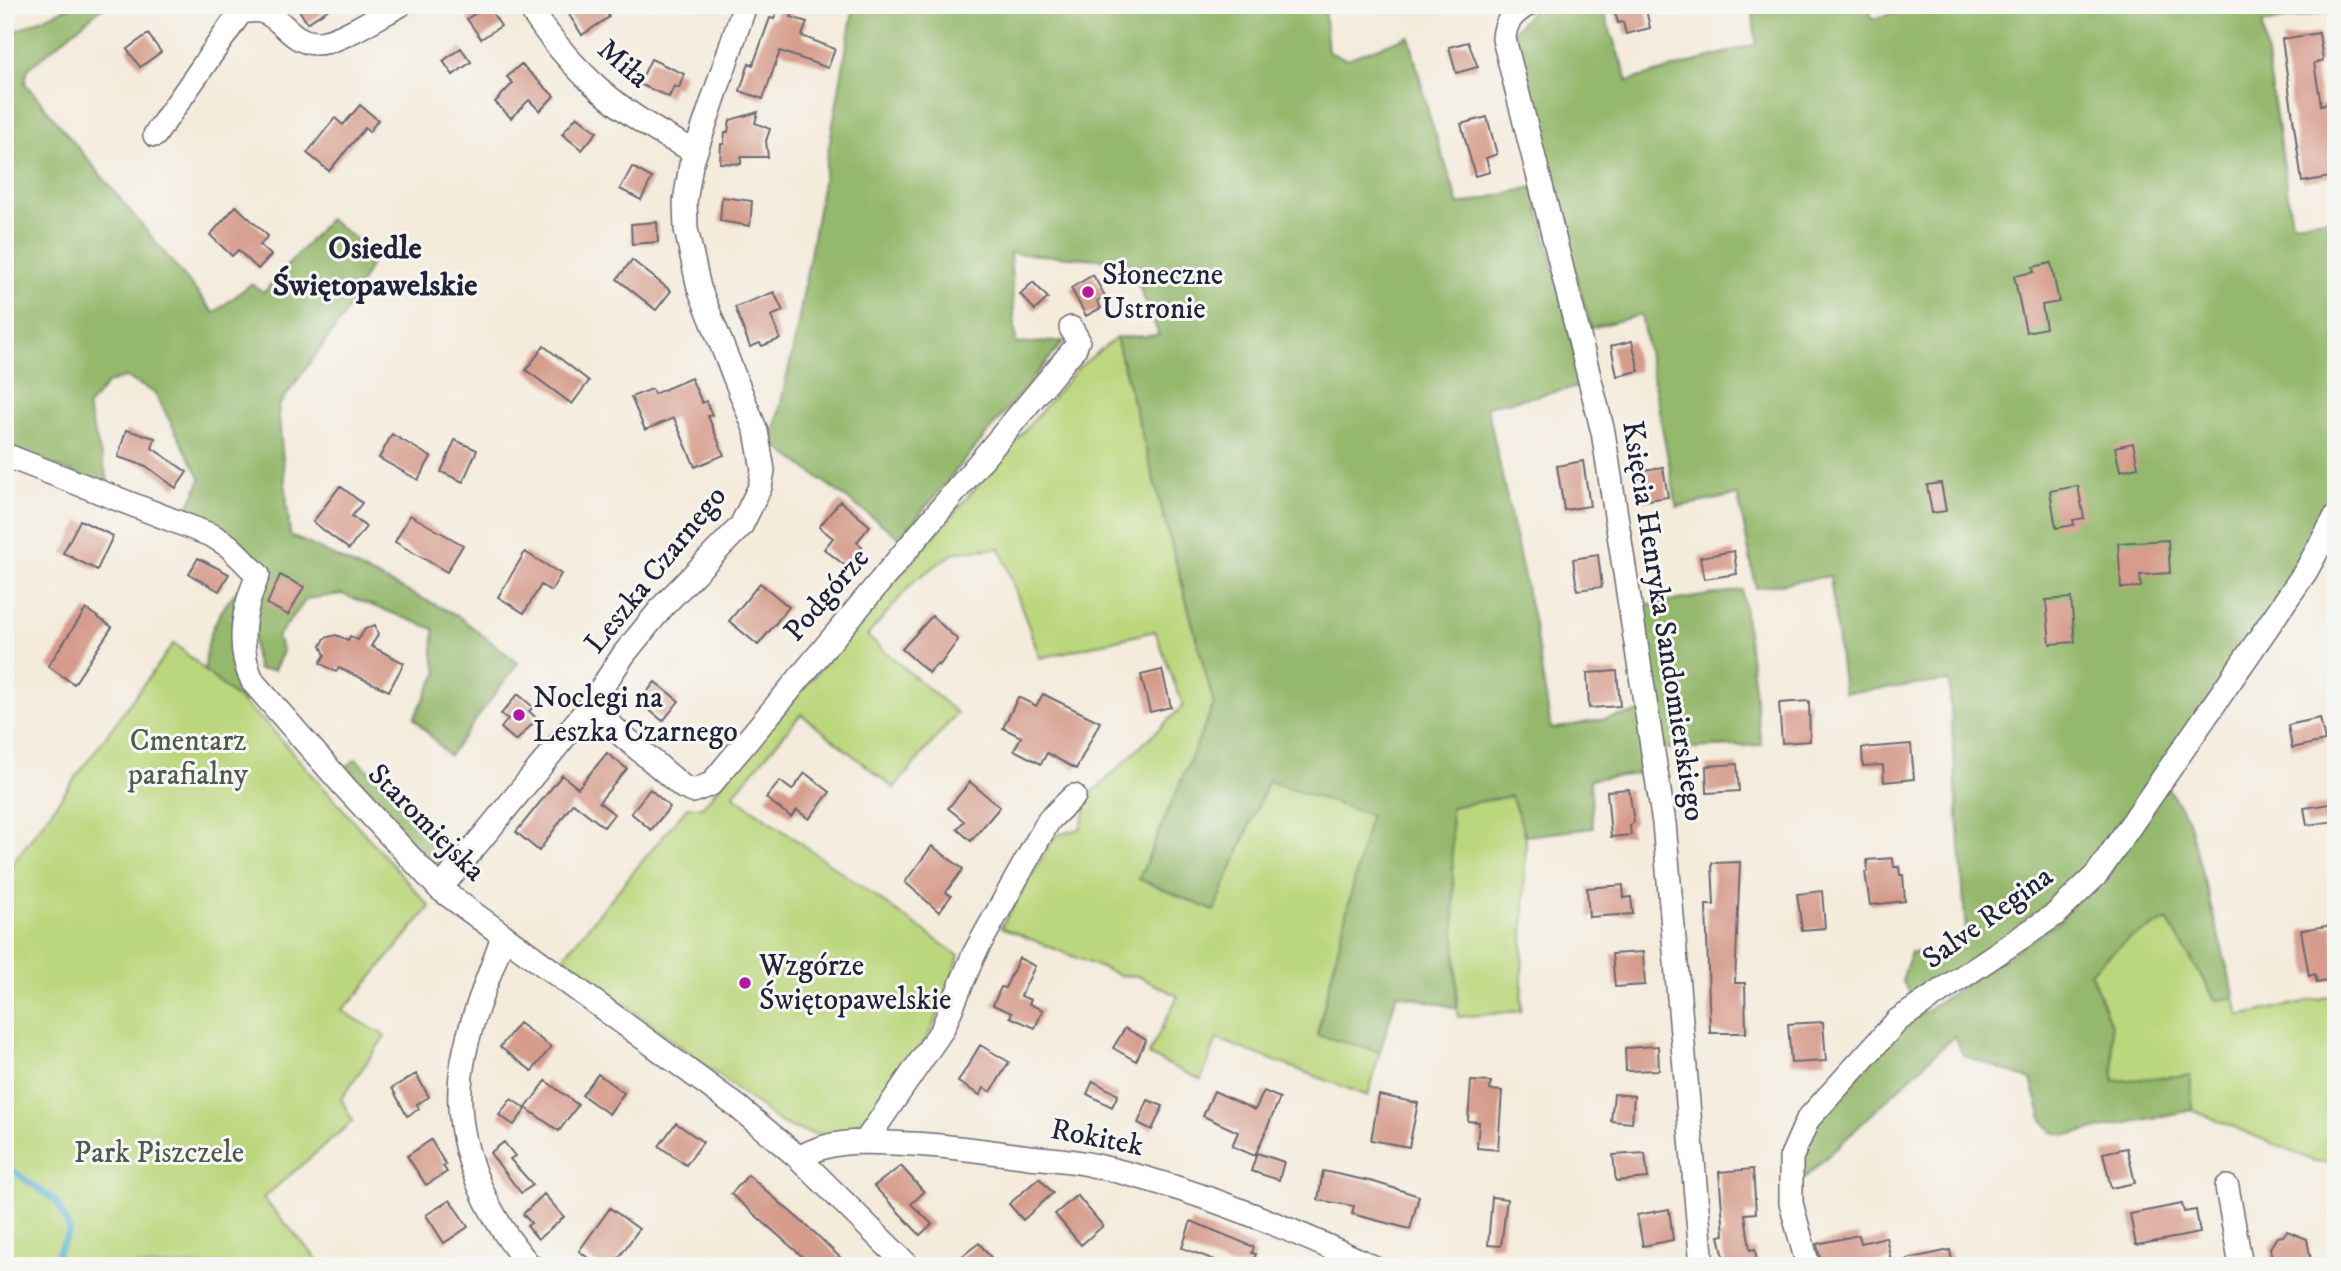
<svg xmlns="http://www.w3.org/2000/svg" width="2341" height="1271" font-family="'IM FELL DW Pica',serif">
<style>
.green{fill:#bbd77d;stroke:#6e7c5c;stroke-width:2}
.forest{fill:#94b86c;stroke:#5b6d54;stroke-width:2}
.lines{fill:none;stroke-linecap:round;stroke-linejoin:round}
.stream{stroke:#59b2d6;stroke-width:6}
.building{fill:#d59b8b}
.minor-casing{stroke:#6c6873;stroke-width:26}
.minor{stroke:#fff;stroke-width:23}
.poi-dot{fill:#b5179e;stroke:#f6f6f2;stroke-width:2.5}
.labels{text-anchor:middle;dominant-baseline:central;stroke-width:6;stroke-linejoin:round;paint-order:stroke}
.street-label{font-size:30px;fill:#22223b;stroke:#f6f6f2}
.poi-label{font-size:30px;fill:#22223b;stroke:#f6f6f2;text-anchor:start}
.park-label{font-size:30px;fill:#50584f;stroke:#f6f6f2}
.neighbourhood-label{font-size:32px;font-weight:bold;fill:#22223b;stroke:#f6f6f2}
</style>
<rect width="100%" height="100%" fill="#f6f6f2"/>
<filter id="ink" filterUnits="userSpaceOnUse"><feTurbulence type="fractalNoise" baseFrequency=".0143" numOctaves="2"/><feDisplacementMap in="SourceGraphic" scale="14" xChannelSelector="R" yChannelSelector="G"/><feConvolveMatrix kernelMatrix="1 2 1 2 8 2 1 2 1" color-interpolation-filters="sRGB"/></filter>
<filter id="wash" filterUnits="userSpaceOnUse"><feTurbulence type="fractalNoise" baseFrequency=".00686" numOctaves="4" result="noise"/><feDisplacementMap in="SourceGraphic" scale="28" xChannelSelector="R" yChannelSelector="G"/><feGaussianBlur stdDeviation="1.57" result="paint"/><feColorMatrix in="noise" values="0 0 0 0 0 0 0 0 0 0 0 0 0 0 0 0 0 1.4 0 .05"/><feComposite in="paint" operator="in"/></filter>
<g filter="url(#wash)">
<rect width="100%" height="100%" fill="#f4ebdb"/>
<!-- green -->
<path class="green" d="M1116 338 1214 704 1139 879 1214 911 1268 781 1371 815 1317 1034 1380 1052 1368 1096 1217 1039 1201 1080 1148 1055 1178 996 1138 976 1119 975 1001 927 1056 835 1080 829 1090 795 1183 706 1155 631 1040 658 1000 548 956 552 915 580 867 636 957 713 894 788 801 714 733 795 959 956C951 978 944 1005 933 1026 919 1053 877 1111 853 1127 831 1142 802 1132 781 1123L563 957 687 807H702L1079 367Z
M174 643 268 725 430 907 354 999 341 1010 385 1036 341 1099 353 1121 263 1198 323 1266H5V874Z
M1511 796 1526 836 1521 1011 1458 1017 1450 807Z
M2167 919 2215 1000 2235 998 2239 1016 2336 995V1163L2314 1161 2193 1110 2190 1075 2114 1082 2111 1025 2090 971 2128 939Z"/>
<!-- forest -->
<path class="forest" d="M73 5H105L28 69 25 83 214 313 251 284 264 292 329 219 376 254 344 316 278 407 290 535 457 615 518 663 449 756 414 718 438 672 433 655 434 629 342 594 307 599 277 637 283 652 274 670H258L254 651 252 578 184 517 201 479 155 393 126 377 108 383 87 407 110 487 5 446V36Z
M854 5H1324L1328 52 1347 59 1409 36 1429 115 1459 205 1533 187 1584 386 1487 406 1534 624 1551 729 1642 712 1649 773 1590 779 1593 828 1526 836 1511 796 1451 807 1457 1008 1397 994 1380 1052 1317 1035 1370 815 1268 781 1214 911 1139 879 1214 704 1116 338 1159 335 1129 261 1010 253 1016 344 1064 341 900 538 772 443 795 340Z
M1538 5H1601L1628 81 1756 44 1752 5H1868L1872 19 1914 9V5H2336V10L2262 24 2292 223 2336 218V505L2301 569 2089 870 2051 911 1915 999 1902 981 1911 952H1932L1966 934 1949 681 1844 693 1830 576 1756 588 1738 495 1677 507 1641 315 1591 328 1515 61 1510 34Z
M242 585 246 681 244 704 205 671C205 635 218 611 242 585Z
M1742 590 1761 745 1664 749 1639 606Z
M356 759 403 802 460 874 459 887 433 867 342 770Z
M2166 785 2188 820 2235 998 2216 1000 2167 920 2128 939 2090 972 2111 1025 2114 1081 2190 1075 2193 1110 2067 1135 2052 1132 2042 1118 2031 1080 1963 1055 1954 1036 1796 1186 1797 1160 1814 1123 1900 1028 2058 922Z"/>
<g class="lines">
<!-- stream -->
<path class="stream" d="M5 1165 57 1202 70 1231 50 1266"/>
</g>
<g id="blocks">
<!-- building -->
<path class="building" d="M296 5H335L307 23Z
M487 5 501 26 481 39 467 19Z
M563 5H601L609 17 582 35Z
M779 5 794 10 791 17 807 22 802 36 835 49 828 68 780 51 763 99 740 91 749 63 753 65 770 18 774 19Z
M1613 5H1645L1650 28 1626 34 1623 22 1618 23Z
M2319 33 2323 61 2314 63 2321 105 2331 103 2336 132V176L2302 182 2282 39Z
M148 34 161 52 140 67 127 49Z
M1468 42 1478 67 1456 73 1449 47Z
M461 48 471 62 453 75 443 61Z
M651 59 684 74 679 88 674 86 669 97 639 84Z
M521 64 554 96 540 111 529 100 511 118 495 102 513 83 507 77Z
M360 105 378 120 369 132 365 128 329 171 307 153 335 118 343 125Z
M758 112 755 123 770 129 766 141 768 157H741V164L720 163 721 144H724L725 132H728L730 120Z
M577 116 597 132 582 150 562 134Z
M1487 117 1497 154 1486 158 1490 172 1475 176 1461 124Z
M632 167 652 178 641 200 620 189Z
M722 197 752 201 750 226 720 221Z
M236 206 268 236 260 245 271 255 258 269 238 250 232 256 210 235Z
M657 222 658 242 632 244 631 224Z
M632 260 671 291 656 310 617 279Z
M2051 263 2059 302 2042 305 2046 328 2026 332 2014 276 2034 272 2033 267Z
M1093 275 1105 296 1097 301 1101 308 1086 316 1071 288Z
M1033 282 1048 298 1035 310 1020 294Z
M774 292 783 311 771 316 780 339 762 346 760 343 750 347 735 307Z
M1632 341 1639 371 1617 376 1611 346Z
M544 346 589 381 572 404 526 370Z
M691 378 702 403 706 401 712 415 708 416 724 455 695 467 674 418 645 430 631 397 652 389 654 394Z
M126 430 155 438 152 448 187 472 176 488 146 466 118 457Z
M392 434 431 457 418 480 379 458Z
M455 440 477 450 463 482 441 472Z
M2133 443 2138 467 2120 471 2115 447Z
M1583 461 1590 506 1564 510 1557 466Z
M1663 467 1668 497 1642 501 1638 471Z
M1941 483 1946 511 1932 513 1927 485Z
M340 486 362 503 352 516 366 527 349 549 313 522Z
M2078 486 2084 518 2073 520 2074 525 2056 528 2050 491Z
M840 501 870 526 857 542 862 547 847 567 824 549 833 538 819 527Z
M410 515 463 545 447 572 395 542Z
M80 520 113 536 97 570 63 553Z
M2168 540 2170 573 2140 575 2141 587 2121 588 2118 543Z
M1734 551 1737 574 1704 579 1700 557Z
M525 552 561 574 551 591 541 585 524 613 498 597Z
M1598 555 1602 587 1577 590 1573 559Z
M198 558 229 574 219 591 189 574Z
M280 575 304 587 288 615 267 604Z
M760 583 789 607 758 645 729 621Z
M2071 598 2075 642 2050 644 2046 600Z
M86 609 112 627 74 684 48 666Z
M932 616 958 640 939 666 937 664 929 673 902 649Z
M375 625 378 635 371 646 404 663 389 691 339 668 336 672 320 663 325 655 321 646 325 638 336 635 348 640 350 636 358 640 365 629Z
M1162 670 1171 707 1150 712 1141 675Z
M1617 671 1620 706 1589 708 1587 673Z
M655 682 679 701 663 721 639 702Z
M518 694 533 707 529 711 537 719 516 741 501 728 508 719 501 714Z
M1043 694 1100 722 1076 769 1047 753 1041 764 1014 750 1021 737 1003 728 1018 697 1036 706Z
M1809 701 1810 741 1782 743 1779 703Z
M2320 718 2325 741 2292 748 2288 725Z
M1911 744 1914 779 1884 782 1883 765 1863 766 1862 748Z
M607 753 627 769 599 802 614 814 604 827 573 803 539 851 516 832 562 775 578 788Z
M1737 764 1739 791 1707 793 1706 766Z
M805 773 830 792 809 819 797 810 791 817 766 798 780 781 792 790Z
M970 782 1000 807 971 841 957 829 964 821 948 808Z
M650 789 670 807 651 830 631 813Z
M1629 789 1634 822 1630 826 1631 835 1611 837 1607 791Z
M2336 803V821L2307 825 2304 808Z
M932 846 963 869 946 892 951 896 939 912 905 882Z
M1893 858 1894 867H1899L1900 875H1903L1905 901 1870 905 1865 872 1868 871 1867 860Z
M1740 862 1735 983H1745L1746 1033H1710L1706 905H1714L1712 863Z
M1623 885 1624 898 1631 897 1633 914 1589 917 1587 888Z
M1822 891 1825 928 1802 930 1797 894Z
M2333 925 2336 979 2317 983 2315 974 2309 976 2301 930Z
M1643 952 1645 985 1615 987 1612 954Z
M1019 958 1035 966 1021 996 1031 1000 1029 1004 1043 1010 1035 1028 1010 1017 1012 1013 993 1005 1001 987 1005 988Z
M1823 1022 1826 1061 1791 1063 1788 1024Z
M519 1023 551 1047 532 1071 500 1047Z
M1125 1028 1146 1040 1136 1061 1113 1048Z
M980 1045 1009 1062 991 1092 984 1088 980 1095 958 1082Z
M1658 1046 1659 1070 1626 1071 1625 1048Z
M416 1074 429 1097 417 1104 419 1109 407 1116 392 1088Z
M598 1074 624 1093 609 1114 582 1095Z
M546 1081 578 1105 559 1131 526 1108Z
M1093 1081 1118 1095 1112 1107 1087 1094Z
M1471 1081 1491 1082 1490 1090 1502 1091 1498 1150 1477 1148 1479 1122 1468 1121Z
M1214 1091 1255 1110 1264 1091 1280 1098 1255 1156 1232 1146 1238 1132 1203 1116Z
M1614 1094 1634 1096 1632 1123 1611 1121Z
M1379 1095 1418 1103 1409 1147 1371 1140Z
M511 1099 526 1109 514 1125 499 1115Z
M1148 1100 1163 1106 1152 1130 1138 1123Z
M676 1123 703 1142 686 1165 659 1146Z
M431 1140 446 1165 443 1166 447 1172 426 1185 407 1156Z
M504 1142 515 1156 510 1159 533 1185 521 1193 490 1153Z
M2127 1148 2135 1183 2111 1188 2103 1153Z
M1257 1153 1284 1162 1279 1180 1251 1171Z
M1645 1153 1648 1178 1616 1181 1613 1155Z
M901 1166 924 1192 911 1204 932 1224 920 1235 874 1186Z
M1753 1169 1756 1213 1745 1214 1750 1250 1755 1249 1757 1263 1726 1266 1719 1236 1724 1235 1719 1172Z
M1323 1171 1374 1182 1419 1196 1410 1229 1352 1214 1354 1206 1318 1200Z
M748 1175 815 1233 849 1266H813L731 1194Z
M1039 1178 1053 1193 1023 1220 1009 1204Z
M544 1194 564 1217 538 1239 527 1226 531 1223 523 1214Z
M1077 1195 1103 1226 1081 1245 1055 1214Z
M1492 1197 1507 1199 1501 1246 1488 1245Z
M450 1200 468 1227 444 1243 426 1215Z
M2182 1204 2184 1212 2196 1210 2200 1233 2136 1245 2130 1214Z
M610 1208 639 1229 613 1266H599L579 1251Z
M1669 1209 1673 1240 1643 1246 1637 1215Z
M1191 1221 1254 1247 1252 1253 1256 1254 1252 1266H1231L1182 1248Z
M2287 1231 2307 1239 2312 1266H2273L2270 1248 2277 1237 2283 1236Z
M1859 1235 1861 1243 1886 1237 1891 1260 1863 1266H1822L1817 1244Z
M979 1243 998 1266H950L971 1249Z
M1950 1250 1953 1266H1907V1259Z"/>
</g>
</g>
<g filter="url(#ink)">
<use href="#blocks" fill-opacity="0" stroke="#6c6873" stroke-width="2"/>
<g class="lines">
<defs>
<path id="minor" d="M528 5C571 72 623 117 695 151
M1527 5C1512 14 1505 22 1504 39L1603 432 1664 823 1702 1266
M155 135 240 13C279 0 282 41 315 43 336 45 380 15 400 5
M5 455 213 536 229 546 258 575C243 609 236 647 253 682L344 786 440 889 738 1107 799 1158 908 1266
M589 707 683 787 693 791 711 784 1075 348 1078 340 1071 328
M440 889 589 707 624 654 664 605 741 526 760 487 763 470 756 431 699 288 686 229 685 202 691 165 745 5
M503 936C488 981 466 1028 461 1075 453 1144 486 1215 530 1266
M865 1142 942 1030 974 954 1049 820 1074 796
M799 1158C834 1136 874 1143 913 1144 952 1146 990 1152 1029 1157 1050 1159 1072 1160 1092 1165 1188 1186 1282 1225 1371 1266
M2227 1187 2241 1266
M1808 1266 1791 1203V1158L1808 1119 1898 1020 2056 914 2097 874 2306 571 2336 516"/>
</defs>
<!-- minor casing -->
<use href="#minor" class="minor-casing"/>
<!-- minor -->
<use href="#minor" class="minor"/>
</g>
</g>
<!-- markers -->
<g class="poi-dot">
<circle cx="1088" cy="292" r="7"/>
<circle cx="519" cy="715" r="7"/>
<circle cx="745" cy="983" r="7"/>
</g>
<g class="labels">
<!-- street labels -->
<g class="street-label">
<text transform="translate(623 64) rotate(41)">Miła</text>
<text transform="translate(656 570) rotate(-51)">Leszka Czarnego</text>
<text transform="translate(827 595) rotate(-49)">Podgórze</text>
<text transform="translate(1663 621) rotate(81)">Księcia Henryka Sandomierskiego</text>
<text transform="translate(426 823) rotate(45)">Staromiejska</text>
<text transform="translate(1988 918) rotate(-36)">Salve Regina</text>
<text transform="translate(1097 1138) rotate(11)">Rokitek</text>
</g>
<!-- poi labels -->
<g class="poi-label">
<text x="1102" y="275">Słoneczne<tspan x="1102" dy="34">Ustronie</tspan></text>
<text x="533" y="698">Noclegi na<tspan x="533" dy="34">Leszka Czarnego</tspan></text>
<text x="759" y="966">Wzgórze<tspan x="759" dy="34">Świętopawelskie</tspan></text>
</g>
<!-- park labels -->
<g class="park-label">
<text x="188" y="741">Cmentarz<tspan x="188" dy="34">parafialny</tspan></text>
<text x="159" y="1153">Park Piszczele</text>
</g>
<!-- neighbourhood labels -->
<g class="neighbourhood-label">
<text x="375" y="249">Osiedle<tspan x="375" dy="37">Świętopawelskie</tspan></text>
</g>
</g>
<!-- margin -->
<rect width="2341" height="1271" fill="none" stroke="#f6f6f2" stroke-width="28"/>
</svg>
